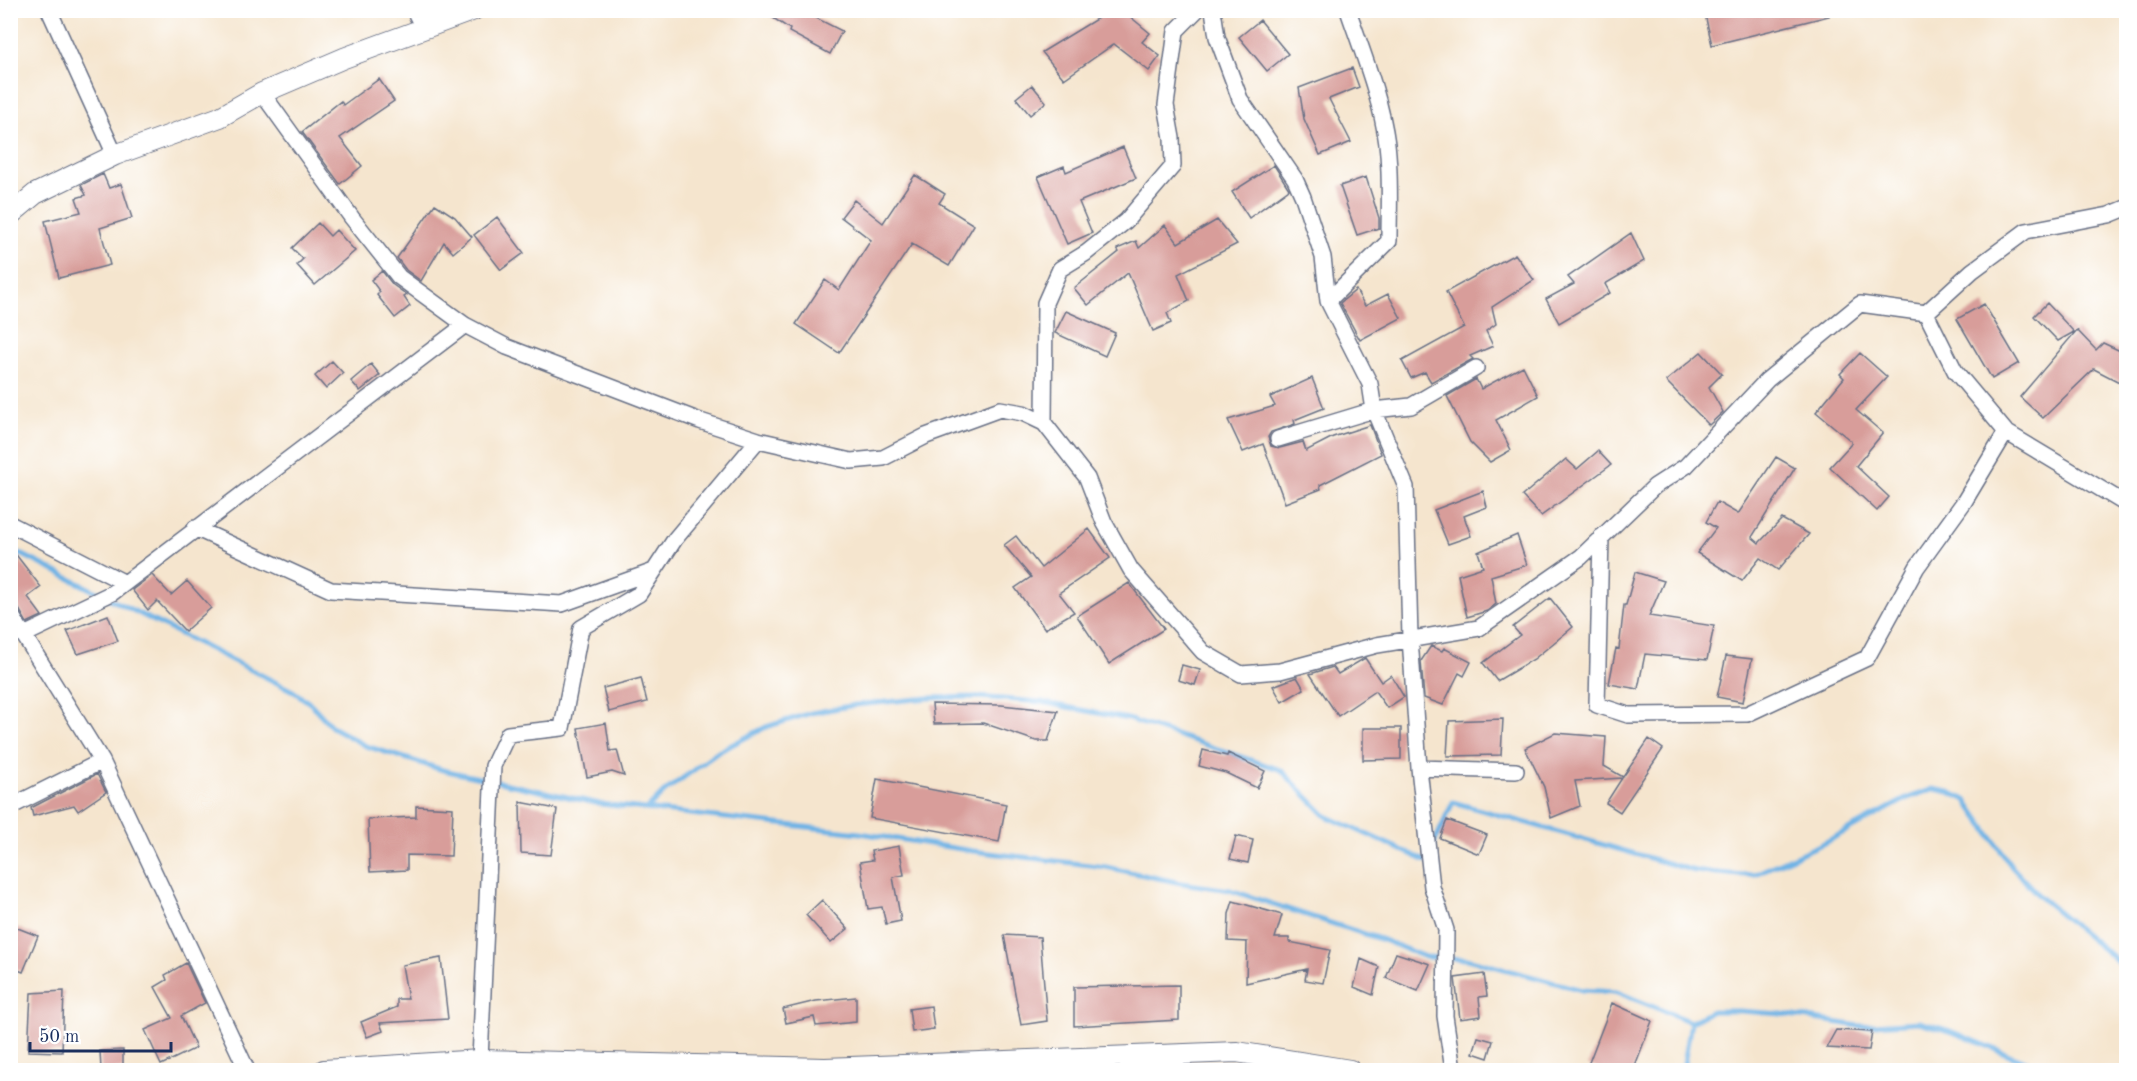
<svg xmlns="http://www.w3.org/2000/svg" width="2137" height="1081" font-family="'Old Standard TT',serif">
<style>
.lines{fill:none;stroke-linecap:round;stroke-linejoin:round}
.stream{stroke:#70b3e5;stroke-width:5}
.building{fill:#d89d9a}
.minor-casing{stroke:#676f85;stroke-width:18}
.tertiary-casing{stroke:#676f85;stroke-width:22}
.minor{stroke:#fff;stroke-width:15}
.tertiary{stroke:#fff;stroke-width:20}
</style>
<rect width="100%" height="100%" fill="#fff"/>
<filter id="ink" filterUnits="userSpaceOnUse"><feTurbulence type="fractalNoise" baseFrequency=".0167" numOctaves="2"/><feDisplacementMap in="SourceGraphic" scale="12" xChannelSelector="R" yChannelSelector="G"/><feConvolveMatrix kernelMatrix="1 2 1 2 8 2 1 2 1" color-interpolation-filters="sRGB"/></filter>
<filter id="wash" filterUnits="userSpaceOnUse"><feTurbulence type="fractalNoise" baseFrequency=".008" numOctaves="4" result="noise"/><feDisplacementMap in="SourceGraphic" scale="24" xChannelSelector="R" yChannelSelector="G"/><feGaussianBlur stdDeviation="1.35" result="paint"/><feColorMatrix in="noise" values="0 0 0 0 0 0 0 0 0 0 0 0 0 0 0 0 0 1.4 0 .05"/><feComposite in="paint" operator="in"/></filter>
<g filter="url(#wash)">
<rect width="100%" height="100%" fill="#f5e5ce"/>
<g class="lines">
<!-- stream -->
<path class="stream" d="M10 553 21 554 293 691 311 704 332 727 366 746 443 770 600 804 860 833 973 851 1106 867 1181 883 1230 890 1383 940 1425 957 1467 959 1582 990 1617 992 1691 1022 1712 1011H1740L1782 1014 1859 1026 1919 1022 1950 1031 2047 1070
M647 809 664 792 718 752 766 727 811 713 855 705 928 698 977 697 1041 702 1128 719 1281 770 1326 816 1426 861
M1432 848 1453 802 1695 871 1740 875 1755 874 1822 844 1908 798 1933 789 1949 792 1966 800 2012 867 2041 898 2126 968
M1683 1070 1691 1022"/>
</g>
<g id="blocks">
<!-- building -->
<path class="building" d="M761 10H812L810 15 842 31 830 54 789 32 790 29Z
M1111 10H1122L1150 33 1142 42 1160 56 1149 71 1114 44 1064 79 1042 52Z
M1704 10H1829V16L1712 45Z
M1260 20 1288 54 1267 71 1239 37Z
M1352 68 1359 87 1329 99 1351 142 1320 155 1304 119 1299 88Z
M379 79 394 101 340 138 362 166 340 184 302 132 341 101 343 105Z
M1032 85 1046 102 1030 115 1016 98Z
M1123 147 1136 178 1079 202 1092 233 1067 244 1038 177 1064 166 1066 172Z
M1274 165 1289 189 1249 218 1232 192Z
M103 174 109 188 121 184 132 218 100 228 110 265 59 278 45 221 81 212 76 198 86 195 81 185Z
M915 175 945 194 939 203 974 225 949 266 912 244 839 353 796 324 825 280 839 290 871 240 841 217 854 200 883 223Z
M1366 177 1379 218V228L1357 235 1340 186Z
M435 204 455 217 472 237 453 253 444 242 421 281 406 270 397 258Z
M497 217 524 253 501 270 474 235Z
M1217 220 1237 244 1178 274 1189 301 1167 313 1171 323 1153 331 1128 273 1088 305 1074 288 1119 252 1117 249 1136 241 1139 248 1165 225 1178 243Z
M318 223 330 236 336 230 355 251 315 285 297 265 303 259 292 248Z
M1631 233 1644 261 1605 284 1610 293 1559 323 1546 299 1574 284 1568 277Z
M1515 254 1534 280 1492 307 1496 324 1486 331 1493 346 1470 356 1473 359 1431 382 1425 372 1411 378 1402 361 1464 327 1446 292Z
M382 271 393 285 407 295 404 297 410 306 395 318 377 295 380 292 371 280Z
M1356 290 1365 306 1388 294 1401 318 1360 340 1340 303Z
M2047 303 2074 332 2058 341 2034 316Z
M1984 304 2019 363 1992 379 1957 319Z
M1066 311 1115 333 1105 356 1055 333Z
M2077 330 2096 350 2103 343 2127 354V386L2094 369 2043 418 2020 397Z
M1701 352 1722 374 1709 387 1723 412 1709 425 1666 381Z
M1860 353 1887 377 1856 410 1883 433 1856 466 1889 497 1877 511 1830 467 1851 444V441L1816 412 1844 378 1840 374Z
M332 361 343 373 326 389 315 376Z
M371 364 380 375 360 391 351 381Z
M1523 366 1538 396 1496 420 1511 450 1490 462 1470 442 1447 396 1476 379 1481 389Z
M1312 378 1324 408 1294 420 1295 424 1271 432 1268 437 1271 446 1280 448 1303 442 1306 451 1333 437 1370 425 1381 454 1320 485 1321 489 1285 503 1263 444 1243 452 1228 420 1275 406 1270 397Z
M1598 451 1611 465 1541 516 1522 496 1566 459 1577 469Z
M1776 457 1795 468 1752 537 1759 543 1782 519 1809 534 1778 570 1760 558 1742 581 1697 553 1716 528 1706 522 1717 502 1738 514Z
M1483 491 1487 507 1464 516 1471 536 1448 544 1434 510Z
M1089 529 1110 558 1059 593 1074 612 1045 629 1015 588 1031 577 1004 545 1016 536 1041 568Z
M1517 535 1527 565 1491 576 1496 604 1487 611 1467 617 1458 575 1483 567 1478 552Z
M10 547 41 587 28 597 42 616 27 623 18 607 10 603Z
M1635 572 1664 581 1649 616 1714 626 1707 660 1645 654 1638 689 1609 684 1616 648 1619 649 1624 605H1626Z
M152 575 171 595 187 581 211 608 185 631 157 601 148 610 132 590Z
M1129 583 1164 629 1109 664 1077 616Z
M1550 598 1573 627 1534 659 1497 681 1483 663 1520 635 1513 627Z
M108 615 118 641 78 654 67 631Z
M1431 646 1442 651 1444 648 1471 662 1464 676 1459 673 1443 705 1424 698 1421 661Z
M1726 656 1752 659 1743 702 1717 697Z
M1365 658 1381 682 1391 675 1404 697 1387 708 1375 691 1338 716 1310 674 1333 667 1338 674Z
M1182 665 1200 670 1195 685 1178 680Z
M1297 677 1304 689 1282 702 1273 686Z
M641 678 647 702 609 712 603 688Z
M932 704 1001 705 1058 711 1048 741H1036L983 723 934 724Z
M1503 719 1501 755 1447 756 1449 721Z
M606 723 610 751 617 750 624 776 612 772 587 777 578 728Z
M1363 728H1401V759L1363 760Z
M1555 733 1606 737 1604 766 1623 777 1649 739 1663 749 1620 812 1606 803 1622 778 1575 781 1580 806 1551 818 1544 787 1525 748Z
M1203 750 1227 756 1228 753 1265 771 1257 788 1226 773 1199 766Z
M97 774 106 792 78 811 74 805 33 816 31 808Z
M877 779 1006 804 999 842 870 818Z
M520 802 557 809 551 855 521 853Z
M416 806 453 808 451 856 407 855V870L370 872 368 819 416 817Z
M1447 820 1487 835 1479 854 1440 838Z
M1236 836 1253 840 1248 863 1230 859Z
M899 846 904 875 893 877 901 921 886 924 882 907 868 909 860 862 873 860 871 851Z
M822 900 848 929 831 943 806 915Z
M1233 901 1282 915 1275 938H1289V942L1330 950 1323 983 1305 980 1307 969 1246 983 1247 942 1228 941 1229 914Z
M10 925 38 936 23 972 10 967Z
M1004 935 1040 937 1047 1021 1021 1025Z
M1396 953 1430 964 1418 991 1386 978Z
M441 958 448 1019 380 1023 383 1031 367 1037 361 1022 397 1007V999H408L402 965Z
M1361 959 1379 967 1373 995 1354 987Z
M186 963 205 1003 181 1016 196 1048 161 1065 145 1030 172 1018 155 987 167 980 165 975Z
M1484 974 1487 996 1479 997 1481 1016 1460 1019 1455 978Z
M1179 985V1020L1074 1026V987Z
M64 991 62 1052 28 1051 31 993Z
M856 997V1022L816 1026 814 1017 786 1023 783 1009 816 1001Z
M1612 1003 1652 1021 1633 1071H1605L1588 1065Z
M931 1006 934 1029 912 1032 909 1009Z
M1836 1030 1872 1032 1869 1050 1826 1048Z
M1478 1037 1493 1041 1488 1058 1473 1053Z
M123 1050V1069L101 1070 100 1051Z"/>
</g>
</g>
<g filter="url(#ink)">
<use href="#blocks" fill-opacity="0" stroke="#676f85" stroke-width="1.5"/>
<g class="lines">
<defs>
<path id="minor" d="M49 10 115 155
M414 10 424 30
M1213 10 1217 37 1240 99 1295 179 1303 197 1323 257 1328 301 1370 384 1374 410 1406 487 1410 638 1419 768 1432 887 1446 930 1445 1016 1453 1070
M262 93 352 218 399 277 465 325 507 347 700 421 758 440 851 461 883 458 926 436 1000 409 1023 413 1044 423 1087 478 1104 522 1131 570 1203 652 1241 674 1280 671 1377 645 1479 628 1581 557 1655 486 1686 466 1767 380 1860 304 1926 313 1972 271 2026 231 2109 215 2126 208
M1328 301 1389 241C1389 209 1391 176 1387 144 1381 98 1363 54 1348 10
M1926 313 1955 371 2006 432 2126 504
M1044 423 1045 303 1060 269 1086 253 1126 221 1173 166 1172 138 1166 105 1176 31 1197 10
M1278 439 1374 410 1411 406 1476 368
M10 524 123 582
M195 528 331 590 562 604 651 572
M1601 537 1597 705 1628 715 1747 714 1867 658 1917 567 1964 502 2006 432
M10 613 102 761 247 1070
M24 635 112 593 465 325
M1419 768 1516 771
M10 807 102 761
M480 1060 493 766 508 734 562 728 581 628 639 594 675 539 758 440"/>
<path id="tertiary" d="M10 215 35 194 115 155 220 117 262 93 344 58 474 10
M324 1070 480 1060 825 1068 1237 1052 1350 1070"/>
</defs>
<!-- minor casing -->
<use href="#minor" class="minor-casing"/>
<!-- tertiary casing -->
<use href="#tertiary" class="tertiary-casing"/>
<!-- minor -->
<use href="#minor" class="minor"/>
<!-- tertiary -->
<use href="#tertiary" class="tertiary"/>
</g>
</g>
<!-- margin -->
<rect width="2137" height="1081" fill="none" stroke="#fff" stroke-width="36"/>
<!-- scale -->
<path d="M30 1042v9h141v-9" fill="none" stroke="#1b2f5e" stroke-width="3"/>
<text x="39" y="1042" font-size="18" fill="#1b2f5e" stroke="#ffffff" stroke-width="4.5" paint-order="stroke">50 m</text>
</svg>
